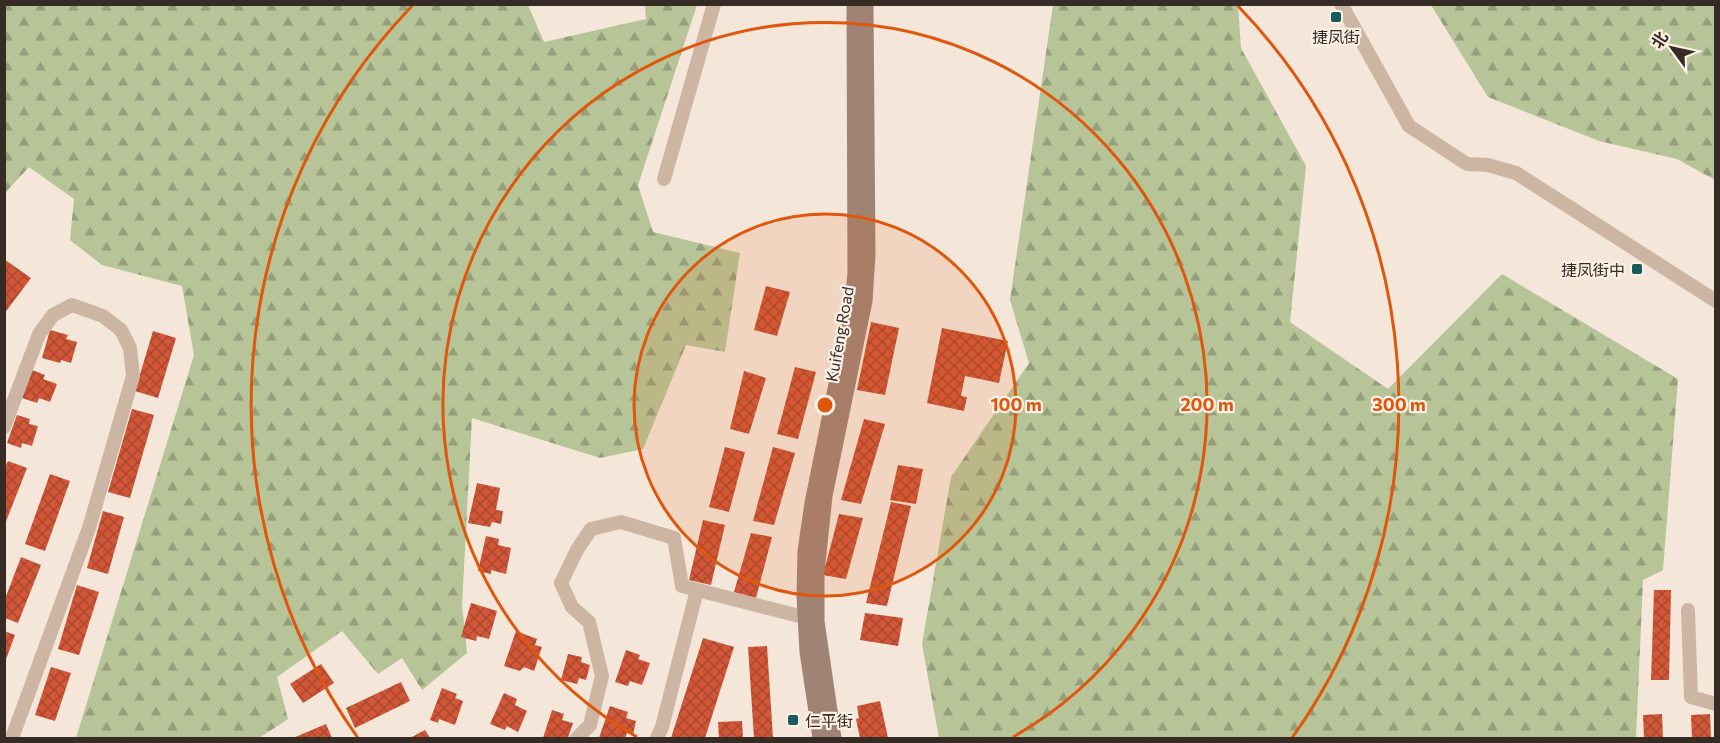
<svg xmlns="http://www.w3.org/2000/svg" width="1720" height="743" font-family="Commissioner,'Noto Sans SC',sans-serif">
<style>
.forest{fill:url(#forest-firs)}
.building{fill:url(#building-cross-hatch)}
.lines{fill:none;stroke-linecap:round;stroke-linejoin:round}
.minor{stroke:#cdb5a3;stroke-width:14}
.secondary{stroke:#a18375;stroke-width:15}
.ring{fill:none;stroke:#df570d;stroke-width:3}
.poi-dot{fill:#175b5d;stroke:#fbf0e5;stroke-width:2}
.labels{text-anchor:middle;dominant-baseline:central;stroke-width:4.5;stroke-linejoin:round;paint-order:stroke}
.poi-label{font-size:16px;fill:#372b26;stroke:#fbf0e5}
.street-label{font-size:16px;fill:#372b26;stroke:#fbf0e5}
.centre{fill:#df570d;stroke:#fbf0e5;stroke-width:3}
.ring-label{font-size:18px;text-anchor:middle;font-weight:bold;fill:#df570d;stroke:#fbf0e5;stroke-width:4.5;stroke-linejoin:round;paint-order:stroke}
</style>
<defs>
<pattern id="forest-firs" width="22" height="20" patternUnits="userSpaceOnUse" patternTransform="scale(1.5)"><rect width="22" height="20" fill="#b7c497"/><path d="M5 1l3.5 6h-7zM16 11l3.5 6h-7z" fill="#969f7b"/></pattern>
<pattern id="building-cross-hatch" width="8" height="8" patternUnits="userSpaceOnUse" patternTransform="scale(1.5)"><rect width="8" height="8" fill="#d25738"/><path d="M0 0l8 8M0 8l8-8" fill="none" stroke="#ab482f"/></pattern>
</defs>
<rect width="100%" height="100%" fill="#f4e6d9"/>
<!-- forest -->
<path class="forest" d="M5 5H528L544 42 646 19 645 5H697L638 185 653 232 740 253 725 352 686 345 643 449 600 458 472 418 462 605 467 653 422 690 402 658 378 674 342 631 277 677 288 719 259 738H76L194 355 182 286 102 265 70 240 74 199 29 167 5 193Z
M1053 5H1238L1241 48 1306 166 1290 322 1388 389 1502 274 1678 379 1663 570 1643 580 1636 738H939L922 644 951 477 1029 363 1010 300Z
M1431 5H1715V180L1677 159 1599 141 1488 97Z"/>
<!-- building -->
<path class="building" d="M4 259 31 278 4 314Z
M766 286 790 292 777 336 754 330Z
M871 322 899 328 885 395 857 390Z
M942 328 1008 341 999 383 965 376 961 396 967 397 964 411 927 403Z
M50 330 68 335 66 339 77 342 71 363 61 360 60 363 42 358Z
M153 331 176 338 158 398 135 391Z
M795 367 816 372 798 439 777 434Z
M32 370 45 375 43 379 57 384 50 402 39 398 37 403 22 398Z
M744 371 766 378 749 434 730 429Z
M132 409 154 415 130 498 108 492Z
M17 415 30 419 29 424 38 426 32 446 22 443 21 448 7 443Z
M864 419 885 424 861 504 841 500Z
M725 447 745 452 729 512 709 507Z
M773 447 795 453 774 525 753 521Z
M8 461 27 468 5 524 4 470Z
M898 465 923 469 916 504 890 500Z
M50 474 70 481 45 551 25 544Z
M477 483 500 488 496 510 503 511 501 524 492 522 490 527 468 523Z
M891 502 911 506 887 606 866 603Z
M103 511 124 517 108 574 87 568Z
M839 514 863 518 846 579 823 575Z
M703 520 725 525 711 585 689 580Z
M751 533 772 537 756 598 734 592Z
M486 536 499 539 498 545 511 548 506 574 491 570V574L478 571Z
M21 557 41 565 18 623 5 618V599Z
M77 585 99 592 79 655 58 649Z
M1654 590H1671L1669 680H1651Z
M471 603 497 611 489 639 477 636 476 641 461 637Z
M865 613 903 618 898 646 860 640Z
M4 631 15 635 5 662H4Z
M516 631 537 639 535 645 542 647 534 671 524 667 520 671 504 666Z
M703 638 734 647 705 738H671Z
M767 646 773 738H754L748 647Z
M626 650 640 655 638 659 650 663 642 685 630 681 628 686 615 682Z
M568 654 582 657 581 662 590 665 586 680 579 678 577 684 561 680Z
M321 664 334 683 303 703 290 684Z
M51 667 71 673 55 721 35 715Z
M401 682 410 701 355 728 346 708Z
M442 688 457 694 455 698 463 701 455 725 439 719 438 723 430 720Z
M504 693 517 699 515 705 527 711 518 732 507 726 505 730 490 724Z
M880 701 888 738H860L856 719 859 718 857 706Z
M610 706 628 712 626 718 636 721 633 735 627 733 625 738H599Z
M552 710 564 714 562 720 573 723 568 738H543Z
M1662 714 1663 738H1644L1643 715Z
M1710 714 1711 738H1692L1691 715Z
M742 721 743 738H719L718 722Z
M326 724 332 738H293Z
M425 730 430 738H410Z"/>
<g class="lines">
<!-- minor -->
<path class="minor" d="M1341 4 1409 126 1467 164 1488 165 1516 173 1716 301
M664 179 714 4
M4 427 39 334 53 315 72 305 103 316 121 330 130 348 133 376 89 528 12 738
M1688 610 1691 697 1716 704
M577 738 590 725 602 676 589 622 572 607 561 583 577 550 591 529 621 522 674 538 682 586 815 620
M657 738 662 727 697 590"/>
<!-- secondary -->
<path class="secondary" d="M820 738 807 652 804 596 805 551 812 503 852 305 855 273 854 4
M834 738 817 621V572L825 496 865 301 868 255 866 4"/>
</g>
<!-- distance rings -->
<circle cx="825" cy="405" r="191" fill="#df570d" fill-opacity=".12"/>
<g class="ring">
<circle cx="825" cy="405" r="191"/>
<path d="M637 737A382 382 0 1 1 1013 737"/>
<path d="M358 738A574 574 0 0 1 412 6M1238 6A574 574 0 0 1 1292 738"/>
</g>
<!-- markers -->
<g class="poi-dot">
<rect x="1330" y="11" width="12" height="12" rx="3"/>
<rect x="1631" y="263" width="12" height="12" rx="3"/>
<rect x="787" y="714" width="12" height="12" rx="3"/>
</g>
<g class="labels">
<!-- poi labels -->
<g class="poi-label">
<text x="1336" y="36">捷凤街</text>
<text x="1625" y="269" text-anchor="end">捷凤街中</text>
<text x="805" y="720" text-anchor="start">仁平街</text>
</g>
<!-- street labels -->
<g class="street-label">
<text transform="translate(839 334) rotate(-80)">Kuifeng Road</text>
</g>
</g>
<circle cx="825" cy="405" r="9" class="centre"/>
<g class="ring-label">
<text x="1016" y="411">100 m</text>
<text x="1207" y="411">200 m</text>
<text x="1399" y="411">300 m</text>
</g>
<!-- border -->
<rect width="1720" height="743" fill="none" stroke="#372b26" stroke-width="12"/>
<!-- north arrow -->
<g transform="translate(1672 48) rotate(303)" stroke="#fbf0e5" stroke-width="4.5" paint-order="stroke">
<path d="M0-4.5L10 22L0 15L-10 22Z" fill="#372b26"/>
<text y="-9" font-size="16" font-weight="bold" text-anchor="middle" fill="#372b26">北</text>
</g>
</svg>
